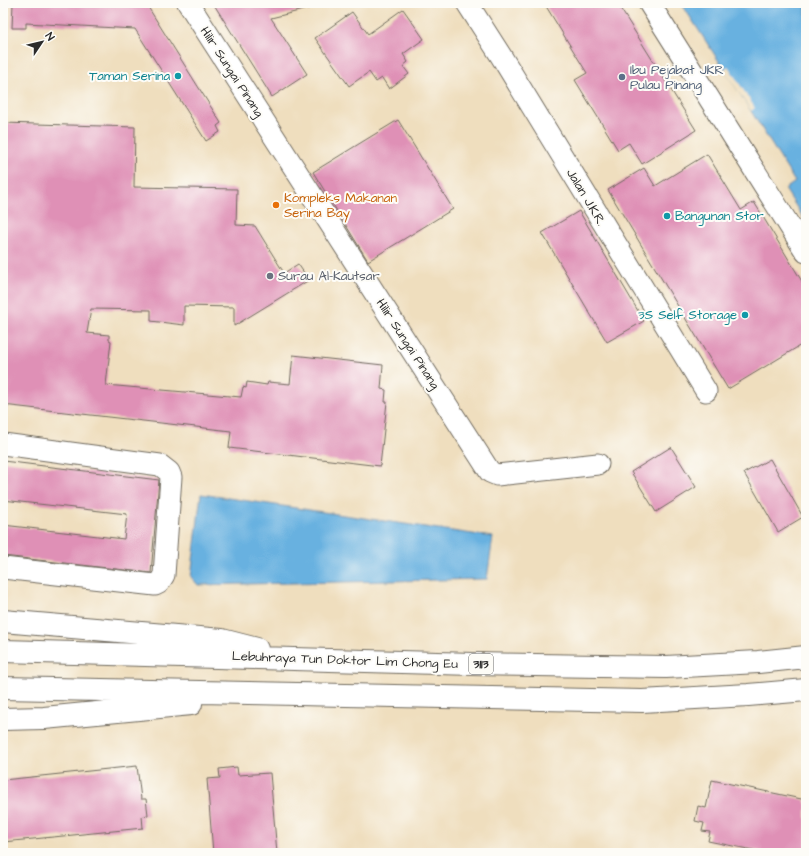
<svg xmlns="http://www.w3.org/2000/svg" width="809" height="856" font-family="'Architects Daughter',sans-serif">
<style>
.water{fill:#68b1e0;stroke:#4a6e86}
.pier{fill:#efdebe}
.building{fill:#df90b6}
.lines{fill:none;stroke-linecap:round;stroke-linejoin:round}
.minor-casing{stroke:#706a5e;stroke-width:23}
.highway-casing{stroke:#706a5e;stroke-width:24}
.minor{stroke:#fff;stroke-width:21}
.highway{stroke:#fff;stroke-width:22}
.culture-dot{fill:#0f9aa8;stroke:#fdfcf7;stroke-width:1.5}
.service-dot{fill:#5c6f8a;stroke:#fdfcf7;stroke-width:1.5}
.food-dot{fill:#e8710a;stroke:#fdfcf7;stroke-width:1.5}
.worship-dot{fill:#6b7280;stroke:#fdfcf7;stroke-width:1.5}
.labels{text-anchor:middle;dominant-baseline:central;stroke-width:4;stroke-linejoin:round;paint-order:stroke}
.shield{fill:#fdfcf7;stroke:#6a6a68;stroke-width:1}
.shield-label{font-size:12px;font-weight:bold;fill:#2b2b2b}
.service-label{font-size:13px;fill:#4e5e75;stroke:#fdfcf7;text-anchor:start}
.street-label{font-size:13px;fill:#2b2b2b;stroke:#fdfcf7}
.culture-label{font-size:13px;fill:#0d838f;stroke:#fdfcf7;text-anchor:end}
.food-label{font-size:13px;fill:#c56008;stroke:#fdfcf7;text-anchor:start}
.worship-label{font-size:13px;fill:#5b616d;stroke:#fdfcf7;text-anchor:start}
</style>
<rect width="100%" height="100%" fill="#fdfcf7"/>
<filter id="ink" filterUnits="userSpaceOnUse"><feTurbulence type="fractalNoise" baseFrequency=".025" numOctaves="2"/><feDisplacementMap in="SourceGraphic" scale="8" xChannelSelector="R" yChannelSelector="G"/><feConvolveMatrix kernelMatrix="1 2 1 2 8 2 1 2 1" color-interpolation-filters="sRGB"/></filter>
<filter id="wash" filterUnits="userSpaceOnUse"><feTurbulence type="fractalNoise" baseFrequency=".012" numOctaves="4" result="noise"/><feDisplacementMap in="SourceGraphic" scale="16" xChannelSelector="R" yChannelSelector="G"/><feGaussianBlur stdDeviation="0.9" result="paint"/><feColorMatrix in="noise" values="0 0 0 0 0 0 0 0 0 0 0 0 0 0 0 0 0 1.4 0 .05"/><feComposite in="paint" operator="in"/></filter>
<g filter="url(#wash)">
<rect width="100%" height="100%" fill="#efdebe"/>
<!-- water -->
<path class="water" d="M681 3H806V222L785 189 795 182 746 103Z
M201 494 493 537 487 579 198 585 191 577Z"/>
<!-- pier -->
<path class="pier" d="M728 66 755 108 751 111 724 70Z"/>
<g id="blocks">
<!-- building -->
<path class="building" d="M13 3H69L148 7 221 123 217 126 220 132 206 141 135 29 26 23V28H12Z
M213 3H311V8L271 18 307 74 272 97Z
M544 3H617L696 130 642 164 629 143 618 150 575 80 587 73Z
M403 9 424 39 403 54 408 62 403 66 409 74 389 89 382 78 376 82 369 72 349 86 315 38 352 12 368 34Z
M398 120 453 209 368 261 313 172Z
M3 123 135 127 134 187 237 189 236 225 255 226 284 273 298 264 309 280 234 326V307L184 306V325L151 321V310L91 309 87 333 109 335V340L111 341 106 385 241 397 243 387 246 388 247 382 267 385 268 382 290 384 293 355 383 365 381 389 386 390 385 402H387L380 466 229 448 231 431 3 405Z
M707 154 741 210 754 202 806 288V342L728 389 608 190 644 168 655 186Z
M579 211 644 321 607 342 542 233Z
M671 447 696 487 656 512 631 472Z
M770 459 803 517 778 532 744 473Z
M3 461 159 480 151 573 3 556V525L124 539 127 514 3 500Z
M137 766 141 799H146L148 815 142 816 143 828 3 842V780Z
M237 767 238 775 270 773 277 853H213L207 779 220 778 219 769Z
M712 780 806 800V853H768L708 841 710 832 702 831 704 823 695 821 698 806 706 808Z"/>
</g>
</g>
<g filter="url(#ink)">
<use href="#blocks" fill-opacity="0" stroke="#706a5e" stroke-width="1"/>
<g class="lines">
<defs>
<path id="minor" d="M188 3 490 472 497 475 598 464
M467 3 501 56 706 391
M649 3 806 252
M3 444 160 465 169 472 171 477 164 575 159 583 155 585 3 568"/>
<path id="highway" d="M3 621 222 640 257 649
M3 651 473 664 666 667 758 662 806 657
M3 688 642 701 748 695 806 690
M3 719 44 718 191 704"/>
</defs>
<!-- minor casing -->
<use href="#minor" class="minor-casing"/>
<!-- highway casing -->
<use href="#highway" class="highway-casing"/>
<!-- minor -->
<use href="#minor" class="minor"/>
<!-- highway -->
<use href="#highway" class="highway"/>
</g>
</g>
<!-- markers -->
<g class="culture-dot">
<circle cx="178" cy="76" r="4"/>
<circle cx="667" cy="216" r="4"/>
<circle cx="745" cy="315" r="4"/>
</g>
<circle class="service-dot" cx="622" cy="77" r="4"/>
<circle class="food-dot" cx="276" cy="205" r="4"/>
<circle class="worship-dot" cx="270" cy="276" r="4"/>
<g class="labels">
<!-- shield labels -->
<rect class="shield" x="469" y="654" width="24" height="20" rx="3"/>
<g class="shield-label">
<text x="481" y="664">3113</text>
</g>
<!-- service labels -->
<g class="service-label">
<text x="630" y="70">Ibu Pejabat JKR<tspan x="630" dy="15">Pulau Pinang</tspan></text>
</g>
<!-- street labels -->
<g class="street-label">
<text transform="translate(232 72) rotate(57)">Hilir Sungai Pinang</text>
<text transform="translate(586 197) rotate(59)">Jalan J.K.R.</text>
<text transform="translate(408 344) rotate(57)">Hilir Sungai Pinang</text>
<text transform="translate(345 660) rotate(2)">Lebuhraya Tun Doktor Lim Chong Eu</text>
</g>
<!-- culture labels -->
<g class="culture-label">
<text x="170" y="76">Taman Serina</text>
<text x="675" y="216" text-anchor="start">Bangunan Stor</text>
<text x="737" y="315">3S Self Storage</text>
</g>
<!-- food labels -->
<g class="food-label">
<text x="284" y="198">Kompleks Makanan<tspan x="284" dy="15">Serina Bay</tspan></text>
</g>
<!-- worship labels -->
<g class="worship-label">
<text x="278" y="276">Surau Al-Kautsar</text>
</g>
</g>
<!-- margin -->
<rect width="809" height="856" fill="none" stroke="#fdfcf7" stroke-width="16"/>
<!-- north arrow -->
<g transform="translate(42 42) rotate(55)" stroke="#fdfcf7" stroke-width="3" paint-order="stroke">
<path d="M0-3L7 15L0 10L-7 15Z" fill="#2b2b2b"/>
<text y="-6" font-size="11" font-weight="bold" text-anchor="middle" fill="#2b2b2b">N</text>
</g>
</svg>
